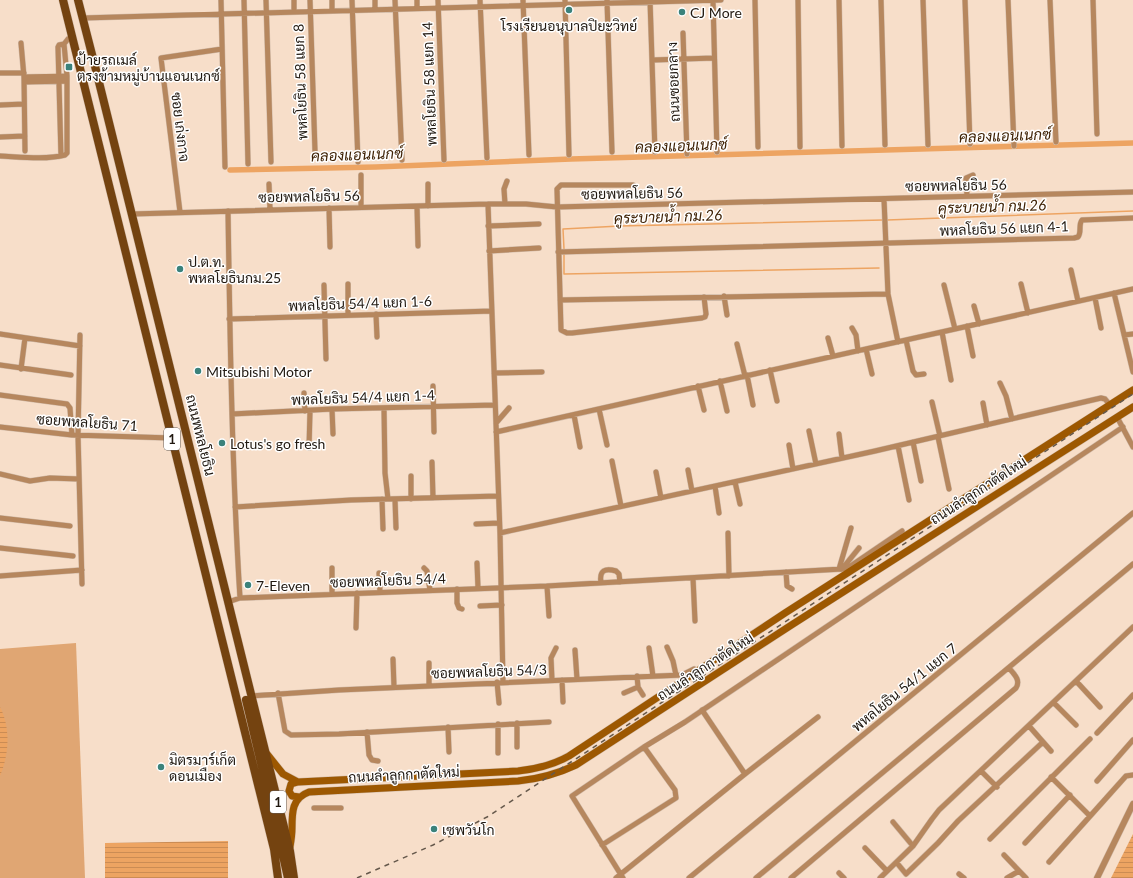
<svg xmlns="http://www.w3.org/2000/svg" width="1133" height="878" font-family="Lato,Sarabun,sans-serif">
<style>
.green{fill:#e0a673}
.water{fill:url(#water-rules)}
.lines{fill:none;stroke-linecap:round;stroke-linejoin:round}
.stream{stroke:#eda462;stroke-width:1.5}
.canal{stroke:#eda462;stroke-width:5.5}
.minor-casing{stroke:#d0baa8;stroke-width:6}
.tertiary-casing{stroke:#d0baa8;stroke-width:7}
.secondary-casing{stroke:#d0baa8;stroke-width:8}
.primary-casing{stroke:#d0baa8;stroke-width:9}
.minor{stroke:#b6875e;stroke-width:5}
.tertiary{stroke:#b6875e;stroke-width:6}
.secondary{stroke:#9d5801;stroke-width:7}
.primary{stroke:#744310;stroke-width:8}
.rail{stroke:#65584b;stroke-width:1.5;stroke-dasharray:5 5;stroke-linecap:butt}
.poi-dot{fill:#3b827b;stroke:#fff;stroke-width:1.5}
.labels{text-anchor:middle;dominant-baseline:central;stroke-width:3;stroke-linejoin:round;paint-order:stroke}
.shield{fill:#fff;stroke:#635d58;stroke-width:1}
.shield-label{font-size:13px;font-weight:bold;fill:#201810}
.poi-label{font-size:14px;fill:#201810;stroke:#fff;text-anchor:start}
.street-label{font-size:14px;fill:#201810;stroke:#fff}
.water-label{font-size:15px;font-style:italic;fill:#3f2205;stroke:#fff}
</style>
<defs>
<pattern id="water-rules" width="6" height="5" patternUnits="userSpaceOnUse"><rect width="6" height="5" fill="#eda462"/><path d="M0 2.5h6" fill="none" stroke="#cb8c54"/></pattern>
</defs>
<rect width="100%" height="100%" fill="#f7dec9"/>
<!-- green -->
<path class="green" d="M76 643 85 878H0V649Z"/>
<!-- water -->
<path class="water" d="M0 707C11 728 9 755 0 776Z
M1133 834V878H1111Z
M228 841V878H105V843Z"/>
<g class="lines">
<!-- stream -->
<path class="stream" d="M887 220 1133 211
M564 249 563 229 620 226 883 220
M564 253V274L879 268"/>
<!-- canal -->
<path class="canal" d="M230 170 376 167 571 159 1133 143"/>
<defs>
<path id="minor" d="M221 0 225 167
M244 0 248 164
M266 0 271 162
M294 0V12
M310 0 315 151
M332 0V11
M352 0 358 162
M375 0V10
M395 0 402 160
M417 0V8
M438 0 444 160
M480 0 487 158
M523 0 529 155
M565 0 569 155
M650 0 655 152
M713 0 717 152
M755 0 758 147
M798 0 800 147
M839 0 842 146
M881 0 885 145
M923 0 928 145
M965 0 970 144
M1008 0 1014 146
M1050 0 1056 142
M1093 0 1097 134
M607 1 612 152
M83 18 721 0
M683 33 687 154
M21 43 24 77 25 151
M653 60 714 58
M0 73H24
M24 77 67 76
M24 82 67 81
M0 105 24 104
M0 137 25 136
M0 156C21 157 45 160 65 155L67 153V76L64 44 68 39 72 37
M61 156 58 47 59 45 64 44
M361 175V207
M269 184 270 209
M428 184V206
M633 185H561L557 189 561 330 567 333H572L702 318 705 317 706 314 704 297
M967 196 966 178 973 175
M884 199 888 294 898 342
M488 204 500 533 503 682
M505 204 504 189 507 181
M417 206 418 246
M329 208 330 247
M228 211C230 340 232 469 240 598
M180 212 161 58 222 49
M132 214 488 204H526L557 207 1133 192
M488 226 539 224
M489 251 539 248
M558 252 1074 238 1078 237C1082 232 1078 225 1082 220L1133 218
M1071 270 1078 301
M348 284V315
M1021 284 1028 313
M324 285 326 359
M944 285 955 329
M1114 293 1133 372
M724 296 727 315
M1095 298 1101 328
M560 300 888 294
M974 306 979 324
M376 314 377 337
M229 319 492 311
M967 326 973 356
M852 328 856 335 858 351
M942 332 951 380
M0 334 80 346
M80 335 78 436 82 584
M1124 335 1133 334
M828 338 833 356
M906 340 913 371 916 375 924 374
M737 344 745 376
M866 349 872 374
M0 365 71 375
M21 369 25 338
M770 370 777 401
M494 373 542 372
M747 375 753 405
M720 381 727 411
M1000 383 1006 396 1012 419
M433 386 434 432
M698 386 704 410
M304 393 305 411
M0 395 67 404 70 408 72 435
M932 402 940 436
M983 403 987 425
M384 408 385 473 388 499
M332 409 333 434
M599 409 607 445
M232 414 332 409 495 405
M574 415 580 447
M1117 417 1133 447
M496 423 509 408
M0 427 72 435 172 438
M809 431 816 464
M496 432 1133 289
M839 434 842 458
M938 437 949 489
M913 442 921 481
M789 445 793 469
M898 446 909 500
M309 448 310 411
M612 461 621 506
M432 462 433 498
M688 470 692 491
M656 472 661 498
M0 474 30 481 50 478 79 479
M735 482 740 504
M715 486 719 513
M382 499 383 529
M395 499 396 528
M411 499V476
M235 507 351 500 498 496
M0 518 70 526
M476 524 499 523
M500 533 875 451 1101 398 1105 399 1110 405
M728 533 729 576
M0 548 73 556
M477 563 478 588
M424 568 427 571 430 590
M839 569 851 528
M842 569 859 548
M786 572 787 586 792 589
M379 573 380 592
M0 576 82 570
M693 578 695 621
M601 583C599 570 605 568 616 571L619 574 620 582
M547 586 549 616
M457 589V603L459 608 462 609
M332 594V568
M228 602 240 598 547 586 842 569 849 567 902 531
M480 606 502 605
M356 628 357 593
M667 647 673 661 676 675
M649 648 653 676
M575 650 577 679
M393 659 394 687
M637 676 638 687 643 695
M552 680 551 658 556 648
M562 680 563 702
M1076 681 1100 707
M497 682 499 703
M429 686V663
M278 693 285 731 291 735 339 734 549 722
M624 693 638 687
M251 696 339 690 682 675 694 669
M1054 703 1076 725
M702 710 745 774
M517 723V747
M498 724V753
M1029 726 1051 751
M448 727 449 752
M367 732 369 755 372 760 378 761
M1097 733 1133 695
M981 771 997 787
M1051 777 1090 816
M1097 781 1133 740
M314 808H341
M893 822 913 846
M990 839 1090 739
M1025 843 1070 795
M602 845 676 798 675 790 644 747
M865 848 887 871
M1004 855 1026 878
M1049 862 1126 776 1133 775
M897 863 906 874 938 843 958 821 1043 742
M839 873 844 878
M959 874 964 878
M616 878 745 774 818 717
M623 878 572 796 644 747 685 722 1123 427
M689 878 1133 513
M756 878 1133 564
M791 878 1016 688C1021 680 1014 674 1009 668
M880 878 913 846 932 819 939 810 1133 627
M1007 878 1019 871"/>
<path id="tertiary" d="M1097 878 1133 804"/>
<path id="secondary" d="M267 754 283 774 298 782 518 771C537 769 553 765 569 756L785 613 1133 390
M298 782 291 784 289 791 292 796 299 797
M290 847C291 841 292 834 292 828 292 812 292 798 309 792L518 781C538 779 557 774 576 765L793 624 1133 407"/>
<path id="primary" d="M63 0 274 849 278 878
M78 0C151 283 220 567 290 851L294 878
M246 700 283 856 288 878"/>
</defs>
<!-- minor casing -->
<use href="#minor" class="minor-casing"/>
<!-- tertiary casing -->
<use href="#tertiary" class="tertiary-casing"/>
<!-- secondary casing -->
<use href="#secondary" class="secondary-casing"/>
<!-- primary casing -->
<use href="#primary" class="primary-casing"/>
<!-- minor -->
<use href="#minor" class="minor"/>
<!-- tertiary -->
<use href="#tertiary" class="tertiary"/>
<!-- secondary -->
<use href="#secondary" class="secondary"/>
<!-- primary -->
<use href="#primary" class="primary"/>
<!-- rail -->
<path class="rail" d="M357 878 433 845 487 817 1133 394"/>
</g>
<!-- markers -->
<g class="poi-dot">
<circle cx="569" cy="10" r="4"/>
<circle cx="682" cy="12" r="4"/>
<rect x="65" y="63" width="8" height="8" rx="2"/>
<circle cx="180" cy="269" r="4"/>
<circle cx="198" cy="371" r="4"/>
<circle cx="222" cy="443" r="4"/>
<circle cx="248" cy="585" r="4"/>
<circle cx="161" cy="767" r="4"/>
<circle cx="434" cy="829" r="4"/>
</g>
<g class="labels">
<!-- shield labels -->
<g class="shield">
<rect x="164" y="428" width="16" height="22" rx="3"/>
<rect x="270" y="791" width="16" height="22" rx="3"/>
</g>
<g class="shield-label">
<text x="172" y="439">1</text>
<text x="278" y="802">1</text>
</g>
<!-- poi labels -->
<g class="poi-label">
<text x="690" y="12">CJ More</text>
<text x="569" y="25" text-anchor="middle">โรงเรียนอนุบาลปิยะวิทย์</text>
<text x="77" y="59">ป้ายรถเมล์<tspan x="77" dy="16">ตรงข้ามหมู่บ้านแอนเนกซ์</tspan></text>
<text x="188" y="261">ป.ต.ท.<tspan x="188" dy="16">พหลโยธินกม.25</tspan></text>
<text x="206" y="371">Mitsubishi Motor</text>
<text x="230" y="443">Lotus's go fresh</text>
<text x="256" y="585">7-Eleven</text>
<text x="169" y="759">มิตรมาร์เก็ต<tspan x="169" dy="16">ดอนเมือง</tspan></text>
<text x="442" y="829">เซพวันโก</text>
</g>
<!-- street labels -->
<g class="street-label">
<text transform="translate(300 82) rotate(-92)">พหลโยธิน 58 แยก 8</text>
<text transform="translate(673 82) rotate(-92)">ถนนซอยกลาง</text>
<text transform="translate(429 84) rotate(-92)">พหลโยธิน 58 แยก 14</text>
<text transform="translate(181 127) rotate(83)">ซอย เก่งกาจ</text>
<text transform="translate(956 185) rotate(-1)">ซอยพหลโยธิน 56</text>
<text transform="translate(632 193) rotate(-1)">ซอยพหลโยธิน 56</text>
<text transform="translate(309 196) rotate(-1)">ซอยพหลโยธิน 56</text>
<text transform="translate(1004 228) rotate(-2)">พหลโยธิน 56 แยก 4-1</text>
<text transform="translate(360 303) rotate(-2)">พหลโยธิน 54/4 แยก 1-6</text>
<text transform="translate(363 397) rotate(-2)">พหลโยธิน 54/4 แยก 1-4</text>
<text transform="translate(87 422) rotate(4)">ซอยพหลโยธิน 71</text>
<text transform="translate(201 435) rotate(76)">ถนนพหลโยธิน</text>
<text transform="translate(978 490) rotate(-33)">ถนนลำลูกกาตัดใหม่</text>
<text transform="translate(388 580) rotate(-2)">ซอยพหลโยธิน 54/4</text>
<text transform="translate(705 666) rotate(-33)">ถนนลำลูกกาตัดใหม่</text>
<text transform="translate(489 671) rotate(-2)">ซอยพหลโยธิน 54/3</text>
<text transform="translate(904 687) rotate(-39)">พหลโยธิน 54/1 แยก 7</text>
<text transform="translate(404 774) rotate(-3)">ถนนลำลูกกาตัดใหม่</text>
</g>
<!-- water labels -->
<g class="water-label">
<text transform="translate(1005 135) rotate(-2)">คลองแอนเนกซ์</text>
<text transform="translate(681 145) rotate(-2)">คลองแอนเนกซ์</text>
<text transform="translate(357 154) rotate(-2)">คลองแอนเนกซ์</text>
<text transform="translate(992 206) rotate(-2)">คูระบายน้ำ กม.26</text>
<text transform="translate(668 216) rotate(-2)">คูระบายน้ำ กม.26</text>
</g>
</g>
</svg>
